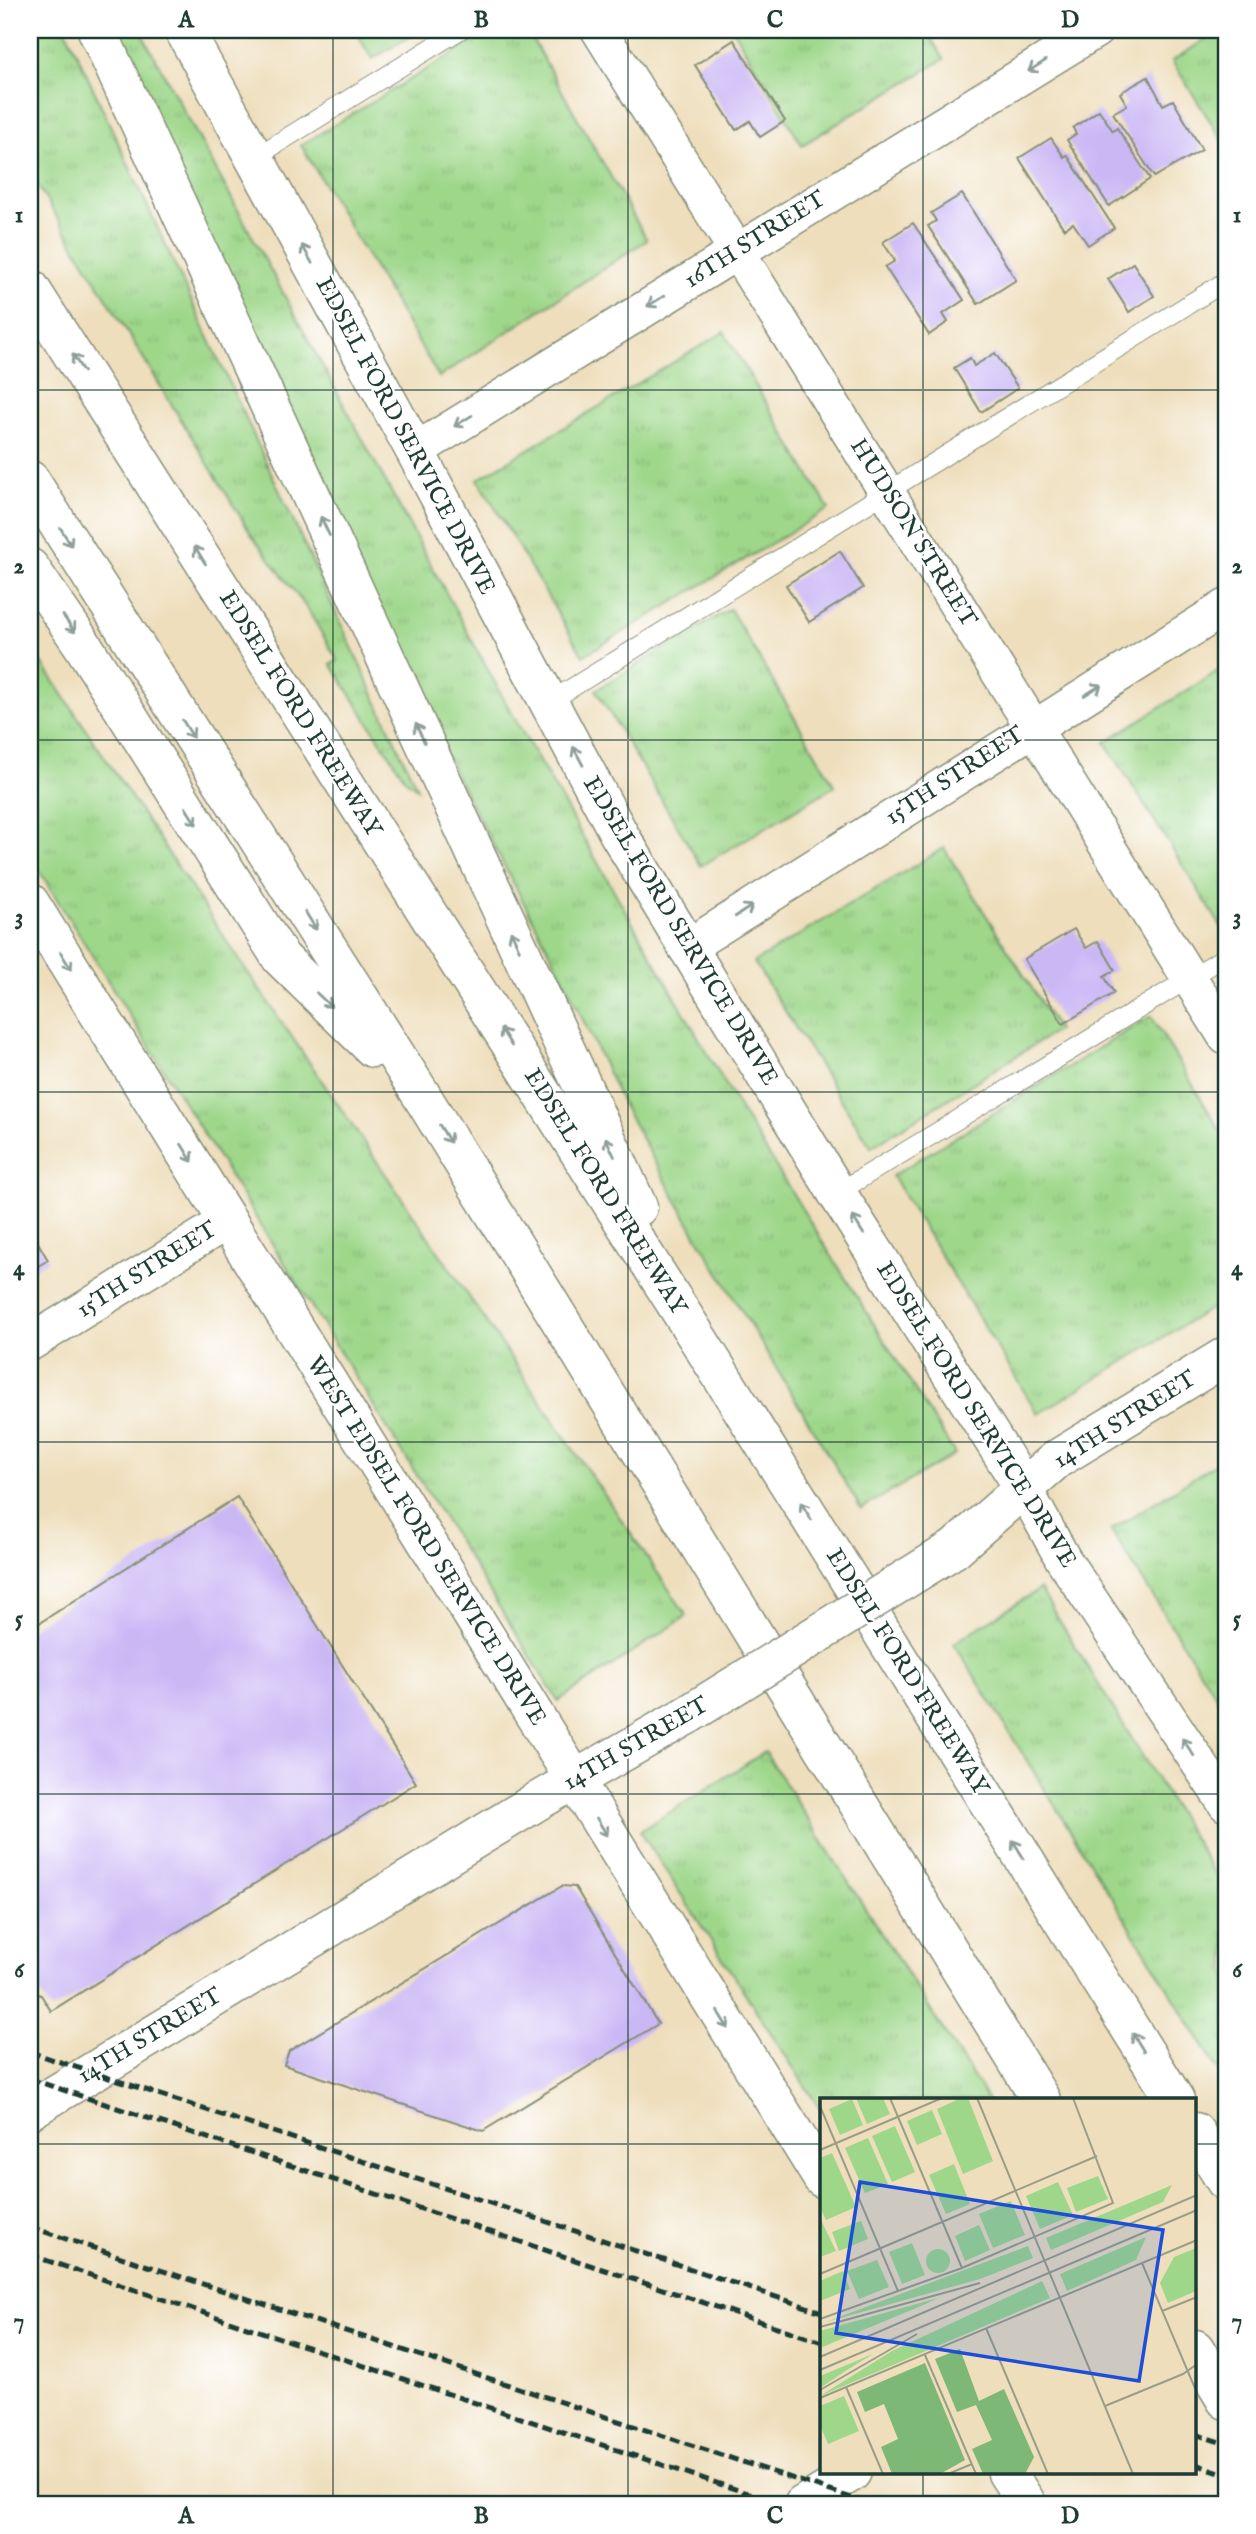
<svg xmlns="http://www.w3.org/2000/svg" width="1256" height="2534" font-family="'IM FELL English',serif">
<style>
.grass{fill:url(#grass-tufts);stroke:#5e8a5f;stroke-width:2}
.building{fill:#cab8f5}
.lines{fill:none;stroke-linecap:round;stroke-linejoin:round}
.service-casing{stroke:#868e78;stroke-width:20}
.minor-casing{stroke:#868e78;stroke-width:38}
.tertiary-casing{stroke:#868e78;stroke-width:41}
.motorway-casing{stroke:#868e78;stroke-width:41}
.service{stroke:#fff;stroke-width:18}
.minor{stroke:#fff;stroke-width:35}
.tertiary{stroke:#fff;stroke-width:38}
.motorway{stroke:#fff;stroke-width:38}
.rail{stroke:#1f3d34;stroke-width:5;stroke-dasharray:10 5;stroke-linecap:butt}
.tertiary-bridge-casing{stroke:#868e78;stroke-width:41;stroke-linecap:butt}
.tertiary-bridge{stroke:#fff;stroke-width:38}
.oneway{stroke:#8f9e9a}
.grid{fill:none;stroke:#1f3d34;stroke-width:2;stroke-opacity:0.55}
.labels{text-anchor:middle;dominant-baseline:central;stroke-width:5;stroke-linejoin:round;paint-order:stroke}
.street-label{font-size:24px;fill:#1f3d34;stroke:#fff}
.inset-road{fill:none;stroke:#9b9e86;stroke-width:2}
.view{fill:#1d4ed8;fill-opacity:0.15;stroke:#1d4ed8;stroke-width:3.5}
.inset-edge{fill:none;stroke:#1f3d34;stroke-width:3.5}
.neatline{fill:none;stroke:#1f3d34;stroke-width:2.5}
.grid-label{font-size:23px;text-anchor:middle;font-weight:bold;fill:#1f3d34}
</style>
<defs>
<pattern id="grass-tufts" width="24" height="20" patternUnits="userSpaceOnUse" patternTransform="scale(1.75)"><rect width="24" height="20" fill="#9ed78a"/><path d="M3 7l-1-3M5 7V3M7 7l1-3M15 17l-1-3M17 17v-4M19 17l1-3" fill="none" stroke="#88b978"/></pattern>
</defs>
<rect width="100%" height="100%" fill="#fff"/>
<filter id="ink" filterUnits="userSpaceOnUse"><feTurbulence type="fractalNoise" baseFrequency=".0143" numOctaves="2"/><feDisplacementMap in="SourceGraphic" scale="14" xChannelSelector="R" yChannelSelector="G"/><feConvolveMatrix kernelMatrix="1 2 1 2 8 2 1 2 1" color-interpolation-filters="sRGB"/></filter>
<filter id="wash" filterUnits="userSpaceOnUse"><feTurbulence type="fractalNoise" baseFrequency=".00686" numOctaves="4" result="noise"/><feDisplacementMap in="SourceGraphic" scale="28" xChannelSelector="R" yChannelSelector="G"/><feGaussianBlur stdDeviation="1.57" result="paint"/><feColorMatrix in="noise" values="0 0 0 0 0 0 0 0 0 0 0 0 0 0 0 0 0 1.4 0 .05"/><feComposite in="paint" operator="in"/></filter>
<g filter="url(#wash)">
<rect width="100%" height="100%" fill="#eedebc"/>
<!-- grass -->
<path class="grass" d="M30 30H66L417 788 406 780 331 664 338 661 308 610 251 534 30 173Z
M110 30H140L512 714 738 1106 955 1454 861 1509 695 1233 624 1107 560 971 444 752Z
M355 30H421L372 59Z
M492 30H527L647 240 439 377 301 145Z
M733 30H926L944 59 802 145Z
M1220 30H1226V146L1172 61Z
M724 332 829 509 583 656 478 479Z
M730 609 835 786 701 866 596 690Z
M30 645 240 961 687 1616 558 1701 30 856Z
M1226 666V929L1224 931 1105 742Z
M944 848 1058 1030 871 1147 754 962Z
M1151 1016 1226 1140V1299L1038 1414 892 1176Z
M1226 1457V1712L1111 1530Z
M1040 1589 1226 1892V2082L954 1643Z
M765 1752 988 2100H822V2112L640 1831Z"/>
<g id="blocks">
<!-- building -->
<path class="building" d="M734 40 785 121 760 137 750 121 736 130 695 65Z
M1148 77 1163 105 1173 100 1202 150 1154 177 1113 113 1127 105 1120 93Z
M1099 110 1113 131 1117 128 1150 179 1109 206 1067 140 1076 134 1073 128Z
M1051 138 1064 157 1067 155 1114 228 1088 245 1073 223 1064 229 1019 158Z
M962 194 1016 280 978 304 928 226 936 221 931 213Z
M913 223 964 300 943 314 948 322 929 335 885 267 895 261 883 242Z
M1133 263 1154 296 1129 312 1108 279Z
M995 353 1018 388 981 412 954 368 970 358 974 366Z
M840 551 863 588 809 622 786 585Z
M1074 929 1086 948 1098 941 1115 970 1104 976 1114 993 1063 1024 1024 959Z
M30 1229 48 1260 30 1271Z
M237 1497 416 1783 51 2011 41 1995 30 1991V1629Z
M562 1886 575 1887 658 2024 483 2131 284 2065 289 2051Z"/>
</g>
</g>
<g filter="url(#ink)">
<use href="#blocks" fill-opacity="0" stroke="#868e78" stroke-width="2"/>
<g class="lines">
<defs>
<path id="service" d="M254 158 460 30
M549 702 1226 281
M837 1193 1226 956"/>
<path id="minor" d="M599 30 1226 1037
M415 451 1096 30
M686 948 1226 607
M30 1343 229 1220
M1025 1490 1063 1559 1226 1804
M802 2504 853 2473"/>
<path id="tertiary" d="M184 30 415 451 620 836 837 1193 1025 1490
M30 903 822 2178
M954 1549 1057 1459 1226 1356
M30 2110 536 1802 689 1714
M1007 2473 1027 2504"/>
<path id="motorway" d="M97 30 638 1207
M30 288 700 1342 1175 2100
M30 480 420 1093 1041 2100
M30 568 84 647 281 958 373 1048
M1195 2132 1226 2182
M1195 2349 1226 2400"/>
</defs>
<!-- service casing -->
<use href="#service" class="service-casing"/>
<!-- minor casing -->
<use href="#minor" class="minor-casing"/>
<!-- tertiary casing -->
<use href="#tertiary" class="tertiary-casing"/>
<!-- motorway casing -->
<use href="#motorway" class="motorway-casing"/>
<!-- service -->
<use href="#service" class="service"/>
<!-- minor -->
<use href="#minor" class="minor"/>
<!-- tertiary -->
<use href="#tertiary" class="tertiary"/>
<!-- motorway -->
<use href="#motorway" class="motorway"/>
<!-- rail -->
<path class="rail" d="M30 2052 822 2312
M30 2079 822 2342
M30 2227 870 2504
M30 2255 780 2504
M1195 2434 1226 2444
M1195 2464 1226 2474"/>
<defs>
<path id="tertiary-bridge" d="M689 1714 954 1549"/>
</defs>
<!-- tertiary-bridge casing -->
<use href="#tertiary-bridge" class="tertiary-bridge-casing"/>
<!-- tertiary-bridge -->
<use href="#tertiary-bridge" class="tertiary-bridge"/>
</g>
<!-- one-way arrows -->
<defs><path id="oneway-shaft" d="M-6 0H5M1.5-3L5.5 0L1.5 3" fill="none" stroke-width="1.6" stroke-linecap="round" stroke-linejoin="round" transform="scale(1.75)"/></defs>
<g class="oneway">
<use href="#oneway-shaft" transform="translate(1037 66) rotate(148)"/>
<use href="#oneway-shaft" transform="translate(307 254) rotate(-119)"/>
<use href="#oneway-shaft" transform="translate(656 301) rotate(148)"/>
<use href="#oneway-shaft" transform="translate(78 363) rotate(-122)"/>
<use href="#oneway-shaft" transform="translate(463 421) rotate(148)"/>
<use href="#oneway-shaft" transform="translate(325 526) rotate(-115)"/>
<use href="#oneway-shaft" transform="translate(66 537) rotate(58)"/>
<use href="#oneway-shaft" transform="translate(200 555) rotate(-122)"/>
<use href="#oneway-shaft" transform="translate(69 624) rotate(55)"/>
<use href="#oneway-shaft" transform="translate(1093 690) rotate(-32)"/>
<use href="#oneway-shaft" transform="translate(188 729) rotate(58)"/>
<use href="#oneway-shaft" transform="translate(420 733) rotate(-115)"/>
<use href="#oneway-shaft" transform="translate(578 756) rotate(-118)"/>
<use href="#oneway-shaft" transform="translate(191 816) rotate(58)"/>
<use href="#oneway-shaft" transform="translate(744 911) rotate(-33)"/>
<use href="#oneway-shaft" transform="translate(311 921) rotate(58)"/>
<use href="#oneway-shaft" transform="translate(515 940) rotate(-115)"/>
<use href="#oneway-shaft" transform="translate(66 961) rotate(58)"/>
<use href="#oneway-shaft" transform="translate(324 1000) rotate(44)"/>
<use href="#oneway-shaft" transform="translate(506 1037) rotate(-122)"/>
<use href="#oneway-shaft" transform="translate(445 1134) rotate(58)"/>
<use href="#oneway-shaft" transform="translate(610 1147) rotate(-115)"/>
<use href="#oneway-shaft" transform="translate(187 1153) rotate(58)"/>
<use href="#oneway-shaft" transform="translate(858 1225) rotate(-122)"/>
<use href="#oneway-shaft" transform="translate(806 1511) rotate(-122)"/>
<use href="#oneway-shaft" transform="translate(1188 1747) rotate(-124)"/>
<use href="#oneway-shaft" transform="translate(602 1827) rotate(58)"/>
<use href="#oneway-shaft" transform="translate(1018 1849) rotate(-122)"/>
<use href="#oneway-shaft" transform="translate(723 2020) rotate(58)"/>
<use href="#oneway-shaft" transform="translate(1138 2042) rotate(-122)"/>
</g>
</g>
<!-- grid -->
<path class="grid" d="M333 30V2504M628 30V2504M923 30V2100M30 390H1226M30 740H1226M30 1092H1226M30 1442H1226M30 1794H1226M30 2144H822M1195 2144H1226M923 2473V2504"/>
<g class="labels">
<!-- street labels -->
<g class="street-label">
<text transform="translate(755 240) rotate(-32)">16TH STREET</text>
<text transform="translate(405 436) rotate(62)">EDSEL FORD SERVICE DRIVE</text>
<text transform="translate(913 533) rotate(58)">HUDSON STREET</text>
<text transform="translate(300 714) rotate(58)">EDSEL FORD FREEWAY</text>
<text transform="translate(955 776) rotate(-33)">15TH STREET</text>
<text transform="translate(680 931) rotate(59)">EDSEL FORD SERVICE DRIVE</text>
<text transform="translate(605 1192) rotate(58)">EDSEL FORD FREEWAY</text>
<text transform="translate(147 1270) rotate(-32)">15TH STREET</text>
<text transform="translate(976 1415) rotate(58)">EDSEL FORD SERVICE DRIVE</text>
<text transform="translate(1125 1420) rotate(-32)">14TH STREET</text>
<text transform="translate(426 1541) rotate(58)">WEST EDSEL FORD SERVICE DRIVE</text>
<text transform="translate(907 1672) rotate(58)">EDSEL FORD FREEWAY</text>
<text transform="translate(636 1744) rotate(-30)">14TH STREET</text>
<text transform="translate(150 2036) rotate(-31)">14TH STREET</text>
</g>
</g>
<!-- overview -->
<g transform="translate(820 2098)">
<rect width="376" height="376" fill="#eedebc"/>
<path d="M36 0H63L70 16 47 26ZM141 0H148L173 63 143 76 117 11ZM32 1 43 27 20 37 9 11ZM112 12 122 36 97 47 87 23ZM75 28 95 74 72 84 52 38ZM48 40 68 86 45 95 25 50ZM12 55 36 109 6 122 0 109V60ZM134 66 150 106 126 116 109 77ZM278 78 288 101 256 114 247 90ZM238 84 253 117 220 131 206 98ZM352 87 343 104 231 152 226 140ZM191 103 205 137 173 150 159 116ZM0 120 16 153 0 159ZM41 123 48 141 19 153 12 134ZM159 127 170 152 145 163 135 138ZM326 139 316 162 247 193 240 176ZM92 145 105 177 82 186 69 154ZM208 148 213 160 160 181 6 224ZM376 150V193L348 205 340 185 354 159ZM106 163a12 12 0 1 1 24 0a12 12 0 1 1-24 0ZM57 162 69 189 39 201 27 173ZM23 173 30 191 0 203V183ZM222 183 230 200 0 298 72 253ZM118 200 101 208 0 250V233ZM53 256 27 272 0 290V278ZM24 298 39 333 8 346 0 327V308Z" fill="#9ed78a"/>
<path d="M140 251 159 303 184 291 214 359 205 376H163L152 351 172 342 156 307 137 314 115 261ZM105 265 145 362 120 376H72L61 349 78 341 64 306 45 314 37 294Z" fill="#7eb876"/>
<path class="inset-road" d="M70 0 142 170M157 0 313 376M0 8 78 193M0 52 122 0M322 165 377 295M0 176 277 58M342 213 377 199M0 221 142 170 293 105 253 0M0 229 160 185M166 230 228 376M105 257 156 376M0 259 377 97M0 272 377 112M26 289 63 376M0 292 97 236M0 300 377 142M285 308 363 276 377 266M128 376 152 366"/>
<path class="view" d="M40 84 343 132 319 283 16 235Z"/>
<rect width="376" height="376" class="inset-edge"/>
</g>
<!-- margin -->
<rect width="1256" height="2534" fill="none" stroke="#fff" stroke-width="77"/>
<rect x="38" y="38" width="1180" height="2458" class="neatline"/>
<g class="grid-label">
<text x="186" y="27">A</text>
<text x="481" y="27">B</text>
<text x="775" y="27">C</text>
<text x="1070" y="27">D</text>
<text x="19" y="222">1</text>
<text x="1237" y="222">1</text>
<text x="19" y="573">2</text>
<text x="1237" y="573">2</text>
<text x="19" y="924">3</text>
<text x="1237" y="924">3</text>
<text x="19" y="1275">4</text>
<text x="1237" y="1275">4</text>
<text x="19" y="1626">5</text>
<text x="1237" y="1626">5</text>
<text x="19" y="1977">6</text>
<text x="1237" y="1977">6</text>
<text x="19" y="2328">7</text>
<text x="1237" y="2328">7</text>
<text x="186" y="2523">A</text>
<text x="481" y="2523">B</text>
<text x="775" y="2523">C</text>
<text x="1070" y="2523">D</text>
</g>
</svg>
